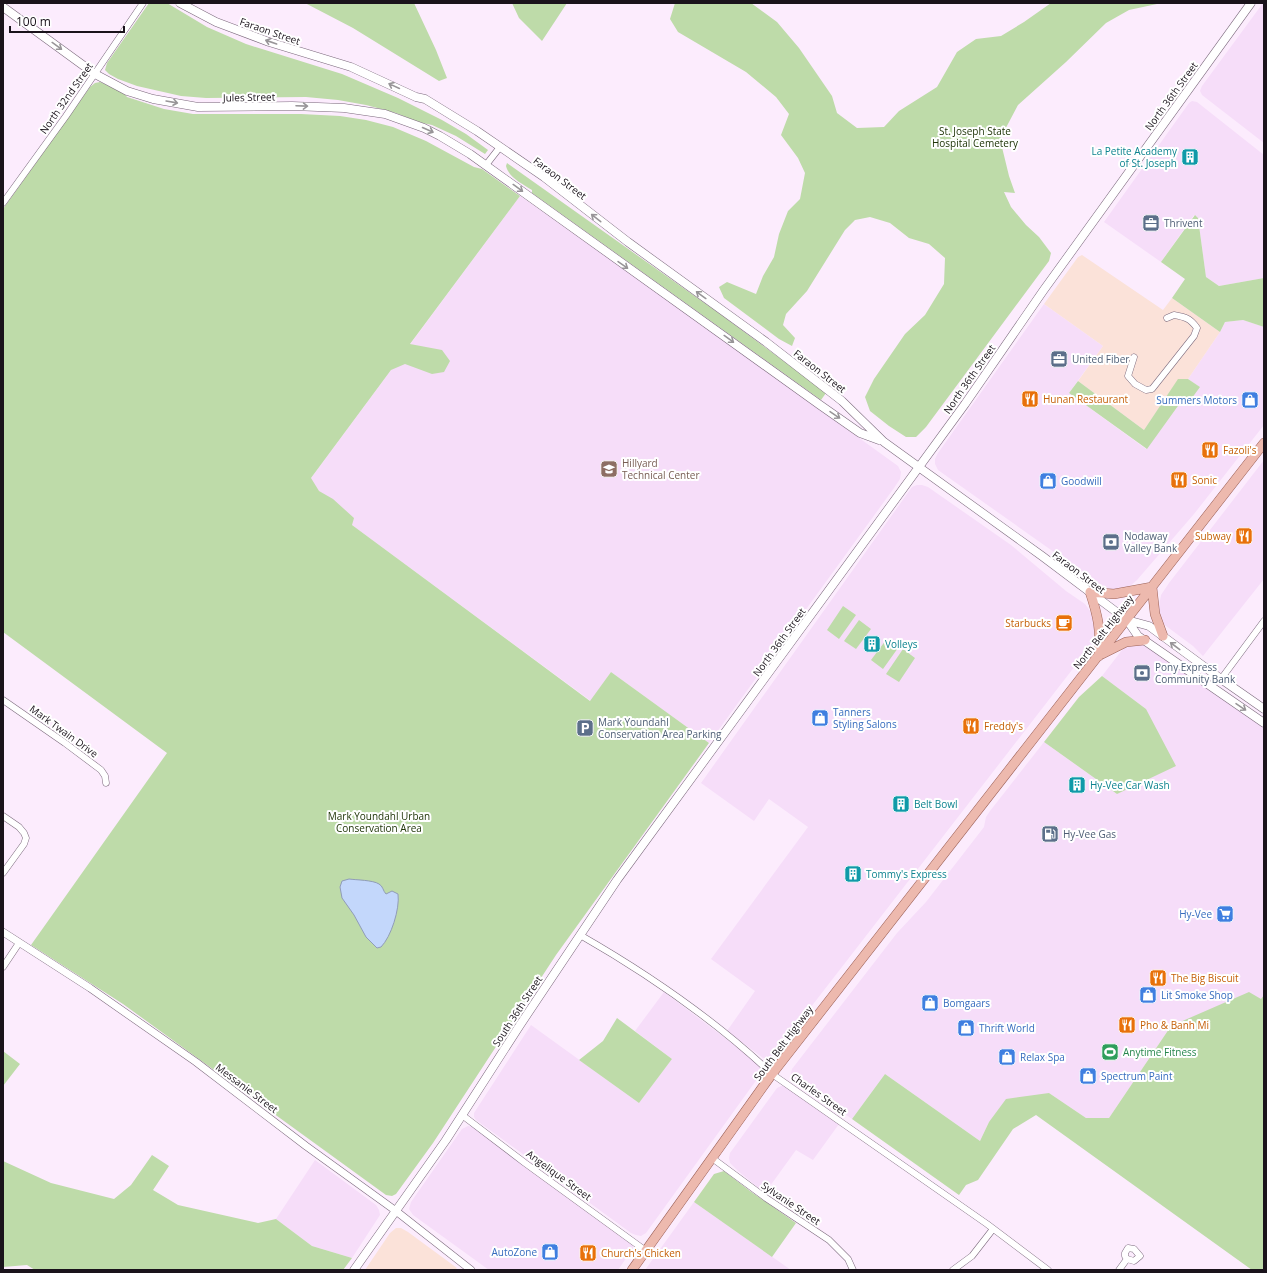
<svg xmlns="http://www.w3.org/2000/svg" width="1267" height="1273" font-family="'Open Sans',sans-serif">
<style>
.built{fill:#f6ddf9}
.industrial{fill:#fbe2d9}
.green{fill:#bedba9}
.water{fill:#c3d7fb;stroke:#909cb8}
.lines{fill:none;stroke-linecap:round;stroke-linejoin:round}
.minor-casing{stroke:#7b697c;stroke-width:7}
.tertiary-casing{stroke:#7b697c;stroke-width:8}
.secondary-casing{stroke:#7b697c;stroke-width:9}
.primary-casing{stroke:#9b6157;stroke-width:10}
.minor{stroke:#fff;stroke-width:6}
.tertiary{stroke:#fff;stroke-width:7}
.secondary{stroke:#fff;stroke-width:8}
.primary{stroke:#edb9ae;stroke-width:9}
.oneway{stroke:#989598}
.labels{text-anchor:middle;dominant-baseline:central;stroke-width:4;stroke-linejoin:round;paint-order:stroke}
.street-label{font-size:10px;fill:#1a131b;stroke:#fff}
.park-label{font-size:10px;fill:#21360a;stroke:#fff}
.culture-label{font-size:10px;fill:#0d838f;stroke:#fff;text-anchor:start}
.service-label{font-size:10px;fill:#4e5e75;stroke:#fff;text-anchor:start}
.food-label{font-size:10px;fill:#c56008;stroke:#fff;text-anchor:start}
.shop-label{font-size:10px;fill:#366cbe;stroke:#fff;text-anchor:start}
.education-label{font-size:10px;fill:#785e54;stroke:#fff;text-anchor:start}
.leisure-label{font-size:10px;fill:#27864d;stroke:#fff;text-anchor:start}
</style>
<rect width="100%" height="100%" fill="#fcecfd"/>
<!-- built -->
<path class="built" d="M1263 3H1264V143L1202 95 1200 91 1202 86Z
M1192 101 1197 102 1264 155V278L1219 286 1206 277 1198 218 1194 215 1161 262 1104 222 1189 103Z
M520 196 655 291 898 466 901 472 900 479 894 488 709 743 611 672 591 701 303 489Z
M1044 304 1103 346 1069 393 1146 449 1184 398 1200 387 1188 379 1220 332 1225 322 1243 320 1264 327V425L1194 514 1137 580 1129 587 1113 590 1102 586 938 470 935 464V459L938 453Z
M1264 460V579L1203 656 1193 646 1162 623 1158 611 1161 595 1169 583Z
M917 485H922L928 487 1011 545 1066 591 1085 604 1090 611 1095 621 1094 634 1092 644 773 1056 768 1058H763L727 1031 755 991 711 959 808 827 769 799 754 821 701 783 912 487Z
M1142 642 1264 726V995L1261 999 1171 1026 1109 1118H1086L1049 1093 989 1122 980 1141 885 1074 852 1119 793 1078 791 1073 792 1069 897 933 926 902 984 827 986 817 990 811 1044 742 1117 794 1146 709 1102 676 1122 650 1128 644Z
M664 992 725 1038 756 1062 760 1068 761 1071 760 1075 646 1233 641 1236 636 1235 631 1233 476 1120 474 1117V1113L531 1025 639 1103 672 1059 635 1031Z
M781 1086H787L839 1124 813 1160 796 1150 765 1193 738 1171 730 1163 729 1158 730 1153 777 1088Z
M468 1126 474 1127 632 1244 633 1248 618 1270H489L413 1215 409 1209 411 1202 462 1129Z
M315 1160 376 1205 379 1210 380 1215 352 1258 312 1246 276 1219Z
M694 1202 791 1270H645Z"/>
<!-- industrial -->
<path class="industrial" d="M1082 255 1163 310 1172 298 1220 332 1188 379 1178 380 1144 430 1078 381 1103 346 1044 304 1078 257Z
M396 1228H401L408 1232 457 1268 455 1270H365L390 1233Z"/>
<!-- green -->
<path class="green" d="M149 3H167L207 27 246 44 342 74 398 98 442 120 466 134 488 150 485 154 456 136 432 125 418 122 396 113 366 105 338 100 306 97 206 98 181 96 137 86 118 79 109 74 105 70 107 63Z
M305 3H414L436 50 447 78 439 81 353 28Z
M512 3H567L542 41 519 18Z
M675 3H751L777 22 799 48 832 96 837 113 857 128 884 127 899 111 937 87 957 52 976 39 1001 36 1024 22 1051 3H1184L1157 4 1129 10 1106 23 1066 62 1018 105 1000 139 1009 176 1015 193 1004 192 1011 207 1026 225 1039 237 1051 253 1049 261 926 427 916 437H906L889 426 870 411 865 397 874 379 905 334 925 315 944 284 945 258 929 244 909 238 890 223 870 217 855 220 845 230 807 291 786 314 783 325 795 338 792 346 779 339 724 298 719 287 727 282 756 294 763 276 774 257 779 234 788 211 800 199 805 173 798 158 781 135 789 114 776 97 746 72 678 32 670 19Z
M100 82 123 92 127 97 164 109 193 114H301L340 116 366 120 393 127 426 141 474 167 482 169 520 196 410 344 442 350 450 361 444 372 432 374 405 364 391 370 311 478 319 491 333 499 354 518 352 525 590 701 611 672 709 743 556 955 433 1143 396 1194 392 1196 386 1195 123 1004 31 945 167 753 3 632V209L90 87 95 83Z
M507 163 720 314 808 379 826 393 821 400 532 193V190C523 184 509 178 506 166Z
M1195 215 1198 218 1206 277 1219 286 1264 278V327L1243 320 1225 322 1220 332 1172 298 1185 279 1161 262Z
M1178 379H1188L1200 387 1189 402 1183 399 1147 449 1069 393 1078 381 1144 430Z
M843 606 856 615 839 639 827 630Z
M859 620 871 629 856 649 844 641Z
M886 640 898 648 883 669 871 660Z
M903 649 915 658 899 682 886 674Z
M1102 676 1146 709 1176 766 1117 794 1044 742 1079 697Z
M1249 992 1261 999 1264 995V1270H1252L1036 1115 1013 1129 978 1180 966 1185 959 1195 852 1119 885 1074 980 1141 989 1122 1006 1099 1049 1093 1086 1118H1109L1171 1026Z
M617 1018 672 1059 639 1103 579 1060 603 1041Z
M3 1051 20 1064 3 1086Z
M152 1155 169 1166 153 1190 178 1205 258 1223 276 1219 312 1246 352 1258 343 1270H35L27 1265 3 1267V1161L51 1183 114 1199 131 1185Z
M724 1171 750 1191 796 1223 772 1257 694 1202 714 1174Z"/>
<!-- water -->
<path class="water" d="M349 879C356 880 373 880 379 884 383 886 383 891 386 894L392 891 398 894C400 909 391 937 381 947L377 948 366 937 354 915 342 898 340 887 342 881Z"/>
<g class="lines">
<defs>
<path id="minor" d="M486 165 500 147
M3 203 66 116 143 3
M1134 357 1128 376 1135 384 1146 390 1152 389 1194 336 1197 328C1190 318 1185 317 1174 315L1167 318
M1221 679 1264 621
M3 700 65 743 101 770 105 776 106 783
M3 816 19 827 24 833 26 838 24 844 3 873
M580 935C648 974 715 1020 772 1074L987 1224 1048 1270
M3 967 19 943
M462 1115 525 1163 646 1251
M712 1158 766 1198 829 1240 848 1259 853 1270
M1128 1248 1134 1249 1140 1256 1134 1261 1127 1259 1125 1256V1253Z
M953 1270 972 1256 993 1229
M1119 1270 1127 1259"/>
<path id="tertiary" d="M3 932 90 988 196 1062 306 1146 396 1211 471 1270"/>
<path id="secondary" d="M180 3 216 22 269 42 351 67 416 97 425 99 477 131 544 177 628 242 766 342 842 401 884 442 1042 556 1127 620 1138 636 1264 723
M3 7 95 74 127 91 153 99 198 107 292 106 344 108 385 114 424 128 440 136 470 154 820 405 860 433 879 440
M1127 620 1149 626 1221 679 1264 709
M354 1270 446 1140 520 1025 617 880 965 404 1043 291 1251 3"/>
<path id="primary" d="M1102 654 1126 642 1145 640
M1099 656C1101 630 1098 616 1090 592L1114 594 1152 587 1155 614 1163 636
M632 1270 772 1074 1264 443"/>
</defs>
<!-- minor casing -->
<use href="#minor" class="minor-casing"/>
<!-- tertiary casing -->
<use href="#tertiary" class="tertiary-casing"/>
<!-- secondary casing -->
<use href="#secondary" class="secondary-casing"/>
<!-- primary casing -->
<use href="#primary" class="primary-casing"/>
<!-- minor -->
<use href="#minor" class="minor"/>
<!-- tertiary -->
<use href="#tertiary" class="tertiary"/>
<!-- secondary -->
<use href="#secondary" class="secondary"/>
<!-- primary -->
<use href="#primary" class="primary"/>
</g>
<!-- one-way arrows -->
<defs><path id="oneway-shaft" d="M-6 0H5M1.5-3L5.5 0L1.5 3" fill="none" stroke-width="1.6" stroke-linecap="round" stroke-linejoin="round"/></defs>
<g class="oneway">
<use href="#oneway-shaft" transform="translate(271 42) rotate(-161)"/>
<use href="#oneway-shaft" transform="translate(57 46) rotate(36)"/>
<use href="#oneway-shaft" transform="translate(394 86) rotate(-155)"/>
<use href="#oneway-shaft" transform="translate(172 102) rotate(10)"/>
<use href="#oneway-shaft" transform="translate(302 106) rotate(2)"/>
<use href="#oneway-shaft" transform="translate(428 130) rotate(24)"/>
<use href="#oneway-shaft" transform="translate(518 188) rotate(36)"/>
<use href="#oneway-shaft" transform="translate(596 218) rotate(-142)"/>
<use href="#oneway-shaft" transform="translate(623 265) rotate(35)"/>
<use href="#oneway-shaft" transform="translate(701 295) rotate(-144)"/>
<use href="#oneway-shaft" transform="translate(729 339) rotate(36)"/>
<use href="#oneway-shaft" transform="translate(835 415) rotate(34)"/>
<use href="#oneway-shaft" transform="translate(1175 646) rotate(-143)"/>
<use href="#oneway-shaft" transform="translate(1241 707) rotate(34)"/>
</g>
<!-- icons -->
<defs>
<symbol id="building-square" viewBox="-11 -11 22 22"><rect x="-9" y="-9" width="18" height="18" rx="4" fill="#0f9aa8" stroke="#fff"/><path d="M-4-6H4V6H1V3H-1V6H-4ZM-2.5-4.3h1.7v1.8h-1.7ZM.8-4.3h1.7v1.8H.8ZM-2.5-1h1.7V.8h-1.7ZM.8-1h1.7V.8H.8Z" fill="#fff"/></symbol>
<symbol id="office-square" viewBox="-11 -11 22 22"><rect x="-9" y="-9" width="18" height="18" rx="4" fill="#5c6f8a" stroke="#fff"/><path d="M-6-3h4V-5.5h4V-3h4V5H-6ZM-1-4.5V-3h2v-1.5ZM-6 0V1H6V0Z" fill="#fff"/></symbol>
<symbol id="restaurant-square" viewBox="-11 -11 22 22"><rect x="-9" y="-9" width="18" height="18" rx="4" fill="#e8710a" stroke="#fff"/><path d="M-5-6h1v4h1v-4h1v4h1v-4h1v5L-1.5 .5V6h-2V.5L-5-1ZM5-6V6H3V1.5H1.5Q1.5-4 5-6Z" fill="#fff"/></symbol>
<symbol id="shop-square" viewBox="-11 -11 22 22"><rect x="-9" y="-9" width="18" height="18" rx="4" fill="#3f7fe0" stroke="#fff"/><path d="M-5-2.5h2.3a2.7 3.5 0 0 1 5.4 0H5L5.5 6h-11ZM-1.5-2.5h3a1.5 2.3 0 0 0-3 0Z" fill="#fff"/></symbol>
<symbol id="school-square" viewBox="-11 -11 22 22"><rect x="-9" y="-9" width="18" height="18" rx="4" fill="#8d6e63" stroke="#fff"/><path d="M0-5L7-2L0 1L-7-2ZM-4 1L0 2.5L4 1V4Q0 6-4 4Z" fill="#fff"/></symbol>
<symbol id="bank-square" viewBox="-11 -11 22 22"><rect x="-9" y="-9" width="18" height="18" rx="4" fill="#5c6f8a" stroke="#fff"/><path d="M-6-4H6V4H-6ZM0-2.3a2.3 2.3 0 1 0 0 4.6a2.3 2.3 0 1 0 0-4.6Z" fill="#fff"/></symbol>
<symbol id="cafe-square" viewBox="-11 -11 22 22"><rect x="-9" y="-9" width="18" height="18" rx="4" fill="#e8710a" stroke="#fff"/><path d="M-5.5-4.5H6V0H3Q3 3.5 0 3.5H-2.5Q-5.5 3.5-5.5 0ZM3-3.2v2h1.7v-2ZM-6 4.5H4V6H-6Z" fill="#fff"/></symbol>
<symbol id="parking-square" viewBox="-11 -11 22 22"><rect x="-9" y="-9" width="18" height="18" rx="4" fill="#5c6f8a" stroke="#fff"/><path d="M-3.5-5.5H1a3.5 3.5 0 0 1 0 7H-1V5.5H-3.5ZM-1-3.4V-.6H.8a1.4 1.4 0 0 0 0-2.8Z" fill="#fff"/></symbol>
<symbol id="fuel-square" viewBox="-11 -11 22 22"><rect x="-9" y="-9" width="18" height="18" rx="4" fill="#5c6f8a" stroke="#fff"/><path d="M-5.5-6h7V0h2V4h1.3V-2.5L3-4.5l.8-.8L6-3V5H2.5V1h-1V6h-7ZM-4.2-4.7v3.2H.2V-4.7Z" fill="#fff"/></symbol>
<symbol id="supermarket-square" viewBox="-11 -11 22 22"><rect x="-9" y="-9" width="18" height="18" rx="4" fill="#3f7fe0" stroke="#fff"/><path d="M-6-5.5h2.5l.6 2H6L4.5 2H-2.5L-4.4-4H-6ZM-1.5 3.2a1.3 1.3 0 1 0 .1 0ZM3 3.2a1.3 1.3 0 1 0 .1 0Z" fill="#fff"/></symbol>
<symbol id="stadium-square" viewBox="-11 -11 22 22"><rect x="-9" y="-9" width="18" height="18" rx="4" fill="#2e9e5b" stroke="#fff"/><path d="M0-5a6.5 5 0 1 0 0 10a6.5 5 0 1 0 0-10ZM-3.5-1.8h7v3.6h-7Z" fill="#fff"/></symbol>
</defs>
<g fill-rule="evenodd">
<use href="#building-square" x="1180" y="147" width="20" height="20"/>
<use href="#office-square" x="1141" y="213" width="20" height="20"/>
<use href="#office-square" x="1049" y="349" width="20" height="20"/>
<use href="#restaurant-square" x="1020" y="389" width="20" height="20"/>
<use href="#shop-square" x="1240" y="390" width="20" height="20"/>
<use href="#restaurant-square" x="1200" y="440" width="20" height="20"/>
<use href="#school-square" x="599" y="459" width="20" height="20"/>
<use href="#restaurant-square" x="1169" y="470" width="20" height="20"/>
<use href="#shop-square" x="1038" y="471" width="20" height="20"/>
<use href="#restaurant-square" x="1234" y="526" width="20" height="20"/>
<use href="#bank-square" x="1101" y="532" width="20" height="20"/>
<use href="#cafe-square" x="1054" y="613" width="20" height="20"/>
<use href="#building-square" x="862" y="634" width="20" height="20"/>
<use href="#bank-square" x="1132" y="663" width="20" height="20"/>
<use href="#shop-square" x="810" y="708" width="20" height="20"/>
<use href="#restaurant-square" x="961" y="716" width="20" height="20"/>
<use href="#parking-square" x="575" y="718" width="20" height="20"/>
<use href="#building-square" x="1067" y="775" width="20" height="20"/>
<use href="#building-square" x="891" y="794" width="20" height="20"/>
<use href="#fuel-square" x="1040" y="824" width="20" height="20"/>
<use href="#building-square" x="843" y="864" width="20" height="20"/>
<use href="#supermarket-square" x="1215" y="904" width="20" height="20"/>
<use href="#restaurant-square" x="1148" y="968" width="20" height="20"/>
<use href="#shop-square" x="1138" y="985" width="20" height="20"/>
<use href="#shop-square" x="920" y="993" width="20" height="20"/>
<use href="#restaurant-square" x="1117" y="1015" width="20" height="20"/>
<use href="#shop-square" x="956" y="1018" width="20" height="20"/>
<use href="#stadium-square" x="1100" y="1042" width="20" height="20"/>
<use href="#shop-square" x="997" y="1047" width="20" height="20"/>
<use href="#shop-square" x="1078" y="1066" width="20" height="20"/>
<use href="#shop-square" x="540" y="1242" width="20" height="20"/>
<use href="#restaurant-square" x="578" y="1243" width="20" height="20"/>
</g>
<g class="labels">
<!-- street labels -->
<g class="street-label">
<text transform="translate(270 31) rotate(19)">Faraon Street</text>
<text transform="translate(1171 96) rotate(-54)">North 36th Street</text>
<text transform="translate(249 97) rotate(-1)">Jules Street</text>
<text transform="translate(66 98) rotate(-55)">North 32nd Street</text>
<text transform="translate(560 178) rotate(37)">Faraon Street</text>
<text transform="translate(820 371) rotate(38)">Faraon Street</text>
<text transform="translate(969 379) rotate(-55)">North 36th Street</text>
<text transform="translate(1079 572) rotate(37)">Faraon Street</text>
<text transform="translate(1103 632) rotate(-52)">North Belt Highway</text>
<text transform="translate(779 642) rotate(-54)">North 36th Street</text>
<text transform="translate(64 731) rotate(36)">Mark Twain Drive</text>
<text transform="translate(517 1011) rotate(-57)">South 36th Street</text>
<text transform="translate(783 1043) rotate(-53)">South Belt Highway</text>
<text transform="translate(247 1088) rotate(37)">Messanie Street</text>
<text transform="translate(819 1094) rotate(35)">Charles Street</text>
<text transform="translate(559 1175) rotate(36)">Angelique Street</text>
<text transform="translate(791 1203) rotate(34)">Sylvanie Street</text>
</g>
<!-- park labels -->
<g class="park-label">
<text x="975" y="131">St. Joseph State<tspan x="975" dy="12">Hospital Cemetery</tspan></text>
<text x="379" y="816">Mark Youndahl Urban<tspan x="379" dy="12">Conservation Area</tspan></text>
</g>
<!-- culture labels -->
<g class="culture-label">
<text x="1177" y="151" text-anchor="end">La Petite Academy<tspan x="1177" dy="12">of St. Joseph</tspan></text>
<text x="885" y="644">Volleys</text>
<text x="1090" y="785">Hy-Vee Car Wash</text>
<text x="914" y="804">Belt Bowl</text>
<text x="866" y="874">Tommy's Express</text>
</g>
<!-- service labels -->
<g class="service-label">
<text x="1164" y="223">Thrivent</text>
<text x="1072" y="359">United Fiber</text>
<text x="1124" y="536">Nodaway<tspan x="1124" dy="12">Valley Bank</tspan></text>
<text x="1155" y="667">Pony Express<tspan x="1155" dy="12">Community Bank</tspan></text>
<text x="598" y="722">Mark Youndahl<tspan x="598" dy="12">Conservation Area Parking</tspan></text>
<text x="1063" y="834">Hy-Vee Gas</text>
</g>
<!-- food labels -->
<g class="food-label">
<text x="1043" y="399">Hunan Restaurant</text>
<text x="1223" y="450">Fazoli's</text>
<text x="1192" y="480">Sonic</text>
<text x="1231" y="536" text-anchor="end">Subway</text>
<text x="1051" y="623" text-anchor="end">Starbucks</text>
<text x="984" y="726">Freddy's</text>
<text x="1171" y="978">The Big Biscuit</text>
<text x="1140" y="1025">Pho &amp; Banh Mi</text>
<text x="601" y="1253">Church's Chicken</text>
</g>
<!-- shop labels -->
<g class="shop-label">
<text x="1237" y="400" text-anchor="end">Summers Motors</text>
<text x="1061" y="481">Goodwill</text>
<text x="833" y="712">Tanners<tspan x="833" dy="12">Styling Salons</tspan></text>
<text x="1212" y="914" text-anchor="end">Hy-Vee</text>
<text x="1161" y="995">Lit Smoke Shop</text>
<text x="943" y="1003">Bomgaars</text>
<text x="979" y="1028">Thrift World</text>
<text x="1020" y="1057">Relax Spa</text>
<text x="1101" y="1076">Spectrum Paint</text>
<text x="537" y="1252" text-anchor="end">AutoZone</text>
</g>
<!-- education labels -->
<g class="education-label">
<text x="622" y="463">Hillyard<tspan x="622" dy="12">Technical Center</tspan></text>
</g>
<!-- leisure labels -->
<g class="leisure-label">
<text x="1123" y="1052">Anytime Fitness</text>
</g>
</g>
<!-- border -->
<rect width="1267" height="1273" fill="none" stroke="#1a131b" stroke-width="8"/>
<!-- scale -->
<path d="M10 26v6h114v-6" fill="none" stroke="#1a131b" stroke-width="2"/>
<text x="16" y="26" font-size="12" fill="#1a131b" stroke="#ffffff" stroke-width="3" paint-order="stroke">100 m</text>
</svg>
